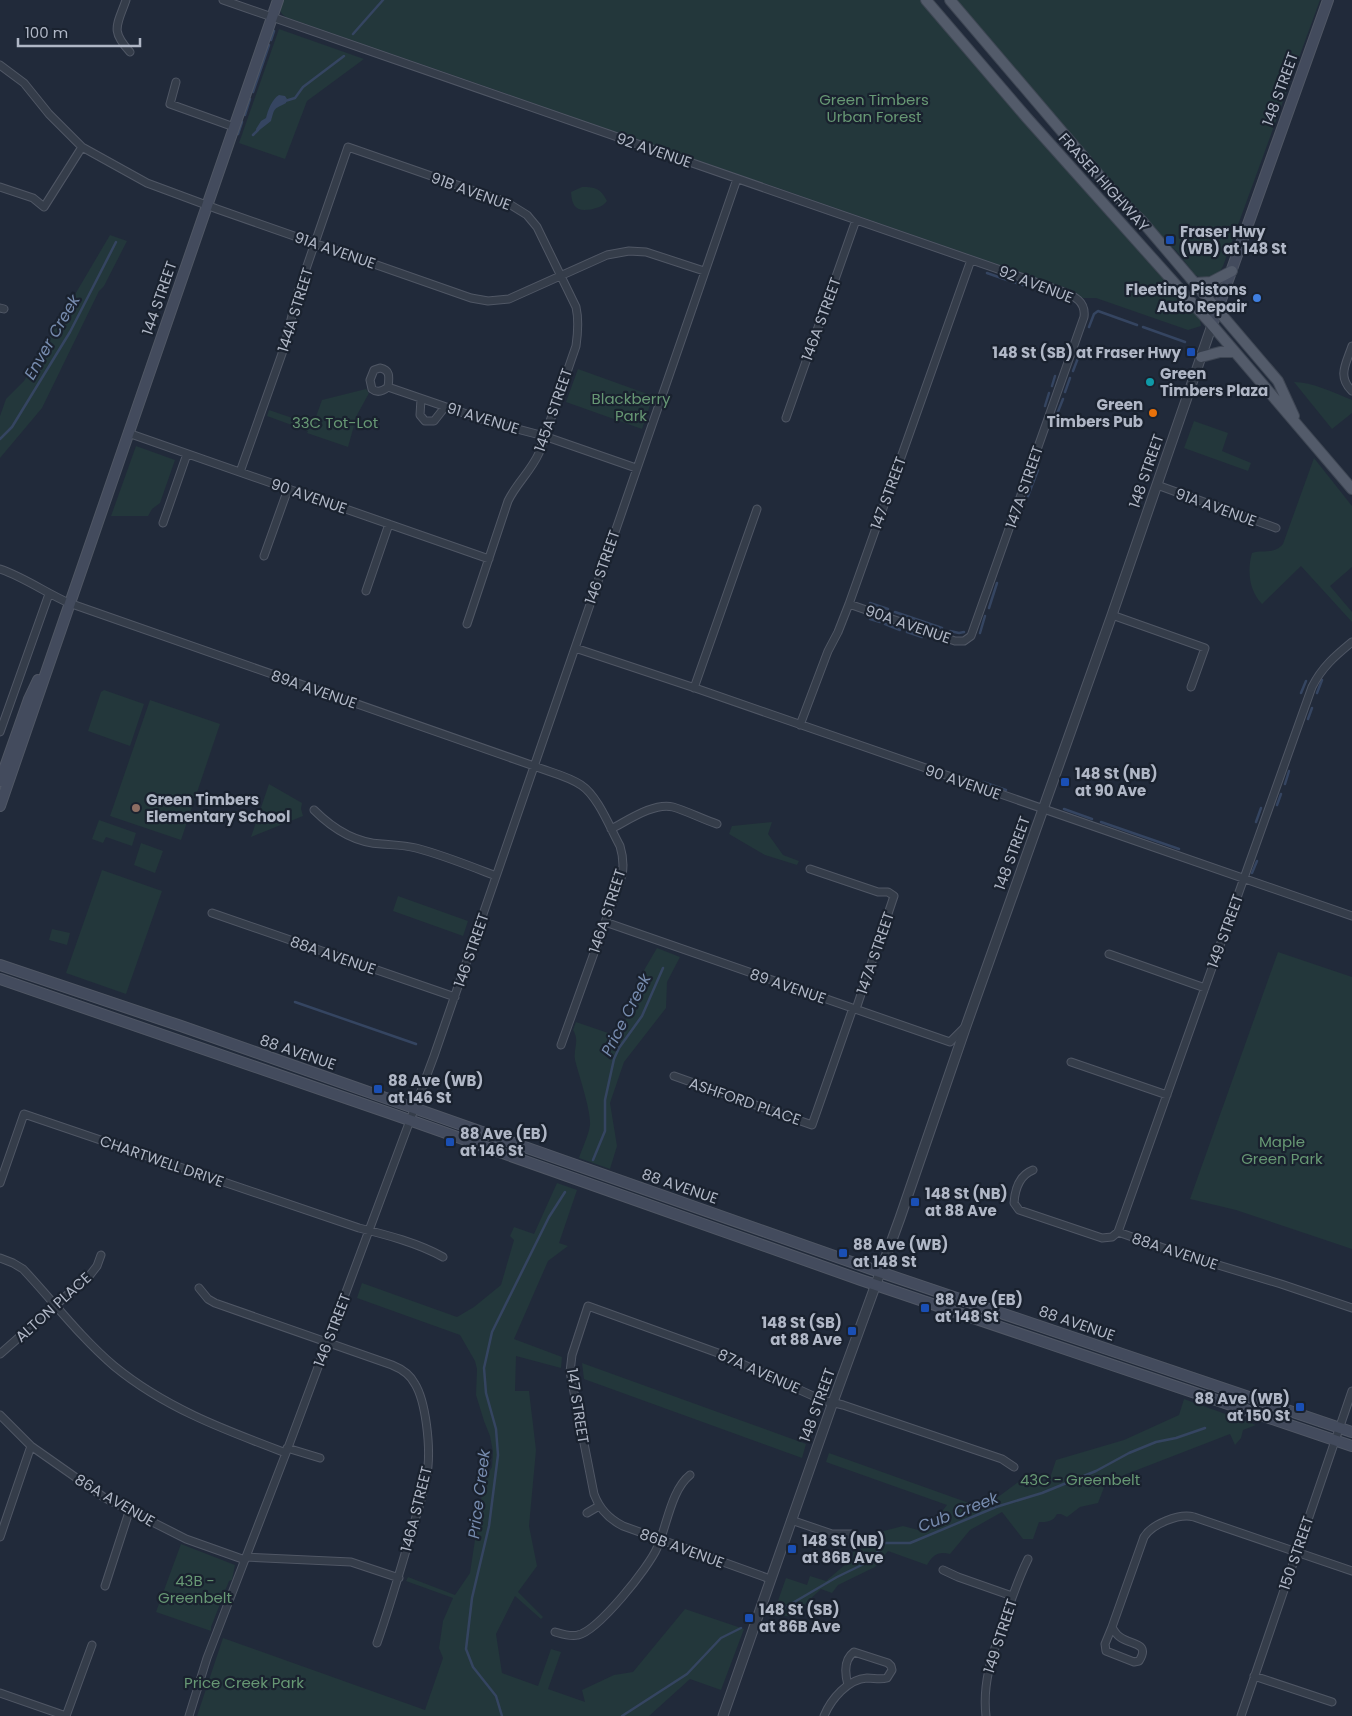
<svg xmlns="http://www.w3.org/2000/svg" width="1352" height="1716" font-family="Poppins,sans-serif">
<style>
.green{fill:#23373b}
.water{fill:#354561}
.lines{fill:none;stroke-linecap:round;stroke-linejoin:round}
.stream{stroke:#354561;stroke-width:2.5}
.minor-casing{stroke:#505765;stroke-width:9}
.tertiary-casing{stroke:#505765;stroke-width:11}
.secondary-casing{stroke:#505765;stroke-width:12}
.primary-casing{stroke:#3e4653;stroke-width:12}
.minor{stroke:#353d4a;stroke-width:7}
.tertiary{stroke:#353d4a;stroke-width:9}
.secondary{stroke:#434b5d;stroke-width:10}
.primary{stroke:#535b6a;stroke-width:10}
.transit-dot{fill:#1a4fb4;stroke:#1a222f;stroke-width:2}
.shop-dot{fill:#3f7fe0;stroke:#1a222f;stroke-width:2}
.culture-dot{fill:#0f9aa8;stroke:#1a222f;stroke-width:2}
.food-dot{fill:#e8710a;stroke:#1a222f;stroke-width:2}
.education-dot{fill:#8d6e63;stroke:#1a222f;stroke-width:2}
.labels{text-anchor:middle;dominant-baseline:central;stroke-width:4.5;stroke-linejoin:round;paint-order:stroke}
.street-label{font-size:15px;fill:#b0b7c6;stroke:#1a222f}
.park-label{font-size:15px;fill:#679874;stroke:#1a222f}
.poi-label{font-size:15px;font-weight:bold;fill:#b0b7c6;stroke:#1a222f;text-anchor:start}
.water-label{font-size:16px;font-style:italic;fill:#778caf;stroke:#1a222f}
</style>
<rect width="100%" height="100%" fill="#212a3a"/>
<!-- green -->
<path class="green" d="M280 0H922L1083 189 1197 316 1200 320 1201 326 1188 330 1096 298H1083L1073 291 1057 285 288 18C279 14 279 9 280 0Z
M951 0H1320L1223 266 1219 273 1210 279 1202 278 1195 275 1179 254 1101 173Z
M279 29 364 59 307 101 285 159 239 143Z
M582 187C596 187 601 189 607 201 602 207 599 207 593 209 577 212 572 208 571 192Z
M110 235 127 241 104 286 99 291 42 408 0 458V416L6 399 24 381Z
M578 369 653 396 642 429 566 402Z
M1294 382C1312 382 1335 393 1352 400V413L1332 429Z
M366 389 369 393 357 415 348 447 307 433 308 431 267 416 269 410 313 425 322 400Z
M1194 421 1228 433 1222 451 1251 463 1248 471 1184 448Z
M136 446 175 460 160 503 152 509 148 516H111Z
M1314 458 1352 506V567L1330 586 1352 612V622L1301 566 1262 604C1249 591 1247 570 1252 553 1263 549 1274 555 1283 544Z
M104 690 144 704 130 746 88 731 101 692Z
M150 700 220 724 181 840 110 816Z
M269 784 302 803 301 809 303 816 251 837Z
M99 820 136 833 132 846 106 837 103 843 92 839Z
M772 822 768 834 783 855 799 861 797 865 765 855 729 834 732 826Z
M141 843 163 851 155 873 134 865Z
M102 870 162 891 126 994 66 973Z
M398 896 468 921 463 936 393 911Z
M52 929 70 933 67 945 49 940Z
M657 948 680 957 667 982 666 1008 624 1062 610 1103 617 1146 610 1169 579 1158C582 1149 589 1134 590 1125 591 1110 579 1076 575 1060 573 1049 580 1041 573 1030L576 1022 614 1035 629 1015 639 994 643 972Z
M1278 952 1352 977V1249L1236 1210 1190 1199Z
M557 1183 577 1190 559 1243 568 1246 548 1261 514 1339 562 1357 561 1368 516 1356 515 1391H529L536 1450 529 1526 537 1566 518 1592 543 1617 541 1619 515 1596 496 1634 502 1673 538 1686 551 1649 561 1652 548 1689 585 1702 582 1690 614 1675 633 1672 685 1609 744 1629 721 1690 690 1679 649 1716H197L223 1638 425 1710 443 1658 439 1648 443 1621 453 1598 406 1581 408 1577 455 1595 470 1573 484 1480 492 1467 493 1452 490 1436 484 1421 476 1395 477 1369 475 1361 460 1335 357 1298 362 1283 457 1317 474 1307 501 1285 514 1240 510 1236 514 1227 534 1234Z
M582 1363 806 1444 802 1458 584 1379Z
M1184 1399 1256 1425 1243 1430 1241 1438 1235 1445 1230 1434 1106 1482 1098 1503 1080 1507 1067 1517 1061 1514H1057C1053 1522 1047 1522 1039 1522L1033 1539H1023L1002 1512 970 1530 950 1554C938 1551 933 1555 927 1565L888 1551 875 1567 838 1585 832 1593 821 1589 805 1604 796 1617 773 1615 786 1578 807 1585 810 1576 826 1581 853 1558V1552L867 1547 865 1545 867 1541 868 1535 903 1526 926 1532 947 1505 826 1462 829 1453 983 1508 1032 1472 1050 1478 1056 1460 1124 1440 1179 1415Z
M181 1544 235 1565 232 1580 229 1581 211 1627V1631L156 1612Z"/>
<!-- water -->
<path class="water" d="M279 95 285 96 287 99 286 103C273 110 275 107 271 121L257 132 256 129 261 121 266 118C268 110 272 99 279 95Z"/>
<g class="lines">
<!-- stream -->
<path class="stream" d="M353 34 383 0
M271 40 274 31
M253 92 269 45
M285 101 295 98 303 87 344 56
M245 115 250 99
M238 134 242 122
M253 135 258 130
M987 273 1007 280
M1013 282 1026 286
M1089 327 1094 314 1098 311 1137 325
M1143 327 1185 342
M1064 353 1066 348
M1073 371 1078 358
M1052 386 1055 376
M1065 392 1070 378
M1045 406 1049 393
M1057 414 1063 399
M0 439 12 427 70 332 116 242
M1028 496 1038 470
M870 603 888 609
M989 608 997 583
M895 612 942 628
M870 619 880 622
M885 624 900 630
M950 631 959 633 964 632
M907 632 922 637
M980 633 985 616
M1301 693 1306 681
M1317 693 1322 680
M1308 719 1312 708
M983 782 1006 790
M1285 784 1289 771
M1277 805 1281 794
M1064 809 1092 819
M1101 822 1179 849
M1256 822 1261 808
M1252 873 1257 861
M295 1002 416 1044
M593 1160 605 1131V1100L614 1059 619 1048 642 1016 663 968
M784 1608 837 1577 872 1560 884 1543H910L915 1541 996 1507 1042 1493 1096 1471 1129 1453 1156 1442 1176 1438 1205 1428
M502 1716 496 1696 473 1667 466 1649 472 1598 489 1526 498 1455 496 1429 486 1393 484 1368 492 1332 549 1217 565 1192
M622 1716 687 1674 721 1638 741 1628"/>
<defs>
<path id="minor" d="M126 0C117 26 110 30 130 52
M223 0 1061 291C1074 296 1086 301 1084 317L971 636 964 641H955L849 604
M0 65 24 83 49 114 82 147 147 183 217 209 471 298 488 301 509 299 607 255 629 251 646 252 704 271
M176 82 170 104 234 127
M0 187 33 198 44 207 82 147
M0 308 4 309
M1352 346C1346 364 1337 376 1352 391
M388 387C383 391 377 393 372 389L370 380 374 370 380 368C391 370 389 378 388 387L487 421 544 436 636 468
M421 399 420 415 425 421H434L445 407
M786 418 856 220
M128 433 489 559
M240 472 284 348 297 295 348 147 506 202 527 215 537 227 576 307C579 320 578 332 576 346L539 453C531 471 516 484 508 501L467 624
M1157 485 1276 528
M163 523 187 454
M264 556 288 489
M0 569C24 577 46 593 69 603L534 766C549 772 568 776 581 785 598 796 610 828 620 846 623 856 624 865 622 875L561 1045
M366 591 389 524
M1112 615 1205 648 1191 687
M575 648 698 689 1352 916
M694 688 757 509
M800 725 828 651 838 632 849 604 971 260
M0 732 49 594
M314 810C333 829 355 843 382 844 393 845 404 845 416 848 443 855 470 866 496 876
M611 829C627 821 654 802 673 807 687 811 702 819 717 824
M810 869 878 892H888L894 896 856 1009
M212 913 455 997
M605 922 950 1042 966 1026
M1109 954 1205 988
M1071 1062 1167 1095
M674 1076 812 1125 853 1008
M1033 1170C1020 1175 1015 1189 1014 1203L1019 1210 1102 1238 1112 1237 1118 1232
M0 1183 24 1114 359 1228C387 1235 418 1243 443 1257
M1118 1232 1312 687C1322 667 1335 656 1352 642
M1118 1232 1172 1251 1281 1284 1352 1308
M0 1258 13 1263 23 1269C53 1301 80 1337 114 1366 165 1408 225 1430 286 1453
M199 1288 208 1299 215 1303 392 1365C402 1369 410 1374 415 1384 426 1402 430 1445 428 1466 426 1488 418 1509 412 1530 401 1568 390 1606 377 1643
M0 1354 90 1275 97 1266 101 1255
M0 1415 31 1446 105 1498 186 1539 245 1560
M287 1448 320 1458
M587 1513 599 1506
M791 1520 832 1534H851
M0 1537 31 1446
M246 1557 351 1562 399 1578
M943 1570 958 1577 1012 1596
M770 1579 623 1526C609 1519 599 1508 594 1494L570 1372 572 1355 588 1306 718 1353 822 1400 843 1405 1002 1459 1014 1467
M105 1586 129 1512
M1112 1627 1144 1537C1152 1524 1179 1513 1194 1517L1352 1571
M1112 1627C1114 1631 1117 1635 1120 1637 1130 1645 1151 1642 1139 1661L1134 1662 1106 1651 1105 1644Z
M555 1632C562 1634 571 1637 578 1635 598 1631 649 1567 657 1548 667 1526 671 1490 690 1475
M1254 1676 1332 1702
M0 1693 66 1716
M66 1716 92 1645
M189 1716 207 1658 286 1453 434 1056 737 179
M824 1716C831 1699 848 1679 867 1678 874 1678 880 1680 887 1678L892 1670 891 1666 888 1663 854 1652C843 1660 845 1674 848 1685
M986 1716C982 1682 993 1653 1004 1621 1011 1600 1018 1579 1028 1559
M1241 1716 1352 1391"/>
<path id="tertiary" d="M723 1716 833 1402 900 1218 966 1026 1112 615 1212 325"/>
<path id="secondary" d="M1212 325 1328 0
M0 781 29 699 38 680
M0 806 278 0
M0 965 181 1026 871 1269 1352 1432
M0 979 395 1115 861 1280 1352 1446"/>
<path id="primary" d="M926 0 1027 118 1212 325 1352 489
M950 0 1121 201 1141 220 1278 381 1294 416
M1195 283 1211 282 1232 271
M1201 357 1220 352H1235"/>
</defs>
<!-- minor casing -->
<use href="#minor" class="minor-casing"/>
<!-- tertiary casing -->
<use href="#tertiary" class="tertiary-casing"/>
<!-- secondary casing -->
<use href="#secondary" class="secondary-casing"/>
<!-- primary casing -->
<use href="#primary" class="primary-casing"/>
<!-- minor -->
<use href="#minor" class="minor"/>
<!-- tertiary -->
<use href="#tertiary" class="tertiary"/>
<!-- secondary -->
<use href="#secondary" class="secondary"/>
<!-- primary -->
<use href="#primary" class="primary"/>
</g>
<!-- markers -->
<g class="transit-dot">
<rect x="1165" y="235" width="10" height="10" rx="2.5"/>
<rect x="1186" y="347" width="10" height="10" rx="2.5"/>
<rect x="1060" y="777" width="10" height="10" rx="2.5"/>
<rect x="373" y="1084" width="10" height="10" rx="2.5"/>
<rect x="445" y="1137" width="10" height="10" rx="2.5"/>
<rect x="910" y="1197" width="10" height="10" rx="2.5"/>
<rect x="838" y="1248" width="10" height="10" rx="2.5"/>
<rect x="920" y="1303" width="10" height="10" rx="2.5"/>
<rect x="847" y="1326" width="10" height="10" rx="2.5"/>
<rect x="1295" y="1402" width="10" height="10" rx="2.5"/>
<rect x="787" y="1544" width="10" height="10" rx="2.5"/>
<rect x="744" y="1613" width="10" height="10" rx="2.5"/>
</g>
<circle class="shop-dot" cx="1257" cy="298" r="5"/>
<circle class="culture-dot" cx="1150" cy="382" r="5"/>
<circle class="food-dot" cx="1153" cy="413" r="5"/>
<circle class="education-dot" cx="136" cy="808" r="5"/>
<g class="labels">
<!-- street labels -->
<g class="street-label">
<text transform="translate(1280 89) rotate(-70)">148 STREET</text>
<text transform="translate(654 150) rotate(19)">92 AVENUE</text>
<text transform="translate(1104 182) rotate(48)">FRASER HIGHWAY</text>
<text transform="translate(471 191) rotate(20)">91B AVENUE</text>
<text transform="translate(335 250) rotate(19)">91A AVENUE</text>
<text transform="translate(1036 284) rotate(21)">92 AVENUE</text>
<text transform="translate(159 298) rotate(-71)">144 STREET</text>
<text transform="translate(295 310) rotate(-73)">144A STREET</text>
<text transform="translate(821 319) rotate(-70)">146A STREET</text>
<text transform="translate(553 410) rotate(-71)">145A STREET</text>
<text transform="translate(483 418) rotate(17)">91 AVENUE</text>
<text transform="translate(1146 471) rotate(-71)">148 STREET</text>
<text transform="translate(1024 487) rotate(-71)">147A STREET</text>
<text transform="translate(888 493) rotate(-70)">147 STREET</text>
<text transform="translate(309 496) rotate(19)">90 AVENUE</text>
<text transform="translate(1216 507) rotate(20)">91A AVENUE</text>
<text transform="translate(602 567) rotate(-71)">146 STREET</text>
<text transform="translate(908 624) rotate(19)">90A AVENUE</text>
<text transform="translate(314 689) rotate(19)">89A AVENUE</text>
<text transform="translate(963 782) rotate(19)">90 AVENUE</text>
<text transform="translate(1012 853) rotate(-70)">148 STREET</text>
<text transform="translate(607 911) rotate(-72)">146A STREET</text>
<text transform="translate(1225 931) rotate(-70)">149 STREET</text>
<text transform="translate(471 950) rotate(-71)">146 STREET</text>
<text transform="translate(875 953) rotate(-71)">147A STREET</text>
<text transform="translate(333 955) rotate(19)">88A AVENUE</text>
<text transform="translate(788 986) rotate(19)">89 AVENUE</text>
<text transform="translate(298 1052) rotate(19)">88 AVENUE</text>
<text transform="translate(745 1101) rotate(19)">ASHFORD PLACE</text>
<text transform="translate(162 1161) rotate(19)">CHARTWELL DRIVE</text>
<text transform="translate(680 1186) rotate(19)">88 AVENUE</text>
<text transform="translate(1175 1251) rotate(18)">88A AVENUE</text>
<text transform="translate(53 1307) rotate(-42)">ALTON PLACE</text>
<text transform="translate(1077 1323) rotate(19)">88 AVENUE</text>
<text transform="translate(332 1330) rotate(-69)">146 STREET</text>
<text transform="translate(759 1371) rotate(24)">87A AVENUE</text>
<text transform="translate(817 1405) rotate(-70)">148 STREET</text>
<text transform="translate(578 1406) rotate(81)">147 STREET</text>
<text transform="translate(115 1500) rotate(30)">86A AVENUE</text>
<text transform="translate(416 1509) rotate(-76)">146A STREET</text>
<text transform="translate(682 1548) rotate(20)">86B AVENUE</text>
<text transform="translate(1296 1553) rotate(-71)">150 STREET</text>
<text transform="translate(1000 1636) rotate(-72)">149 STREET</text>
</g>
<!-- park labels -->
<g class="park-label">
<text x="874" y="99">Green Timbers<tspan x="874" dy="17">Urban Forest</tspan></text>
<text x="631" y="398">Blackberry<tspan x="631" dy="17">Park</tspan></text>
<text x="335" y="422">33C Tot-Lot</text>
<text x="1282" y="1141">Maple<tspan x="1282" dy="17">Green Park</tspan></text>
<text x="1080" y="1479">43C - Greenbelt</text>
<text x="195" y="1580">43B -<tspan x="195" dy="17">Greenbelt</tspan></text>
<text x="244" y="1682">Price Creek Park</text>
</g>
<!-- poi labels -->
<g class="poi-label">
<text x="1180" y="231">Fraser Hwy<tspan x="1180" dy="17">(WB) at 148 St</tspan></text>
<text x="1247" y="289" text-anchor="end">Fleeting Pistons<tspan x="1247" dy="17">Auto Repair</tspan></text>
<text x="1181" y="352" text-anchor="end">148 St (SB) at Fraser Hwy</text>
<text x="1160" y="373">Green<tspan x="1160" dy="17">Timbers Plaza</tspan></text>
<text x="1143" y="404" text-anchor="end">Green<tspan x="1143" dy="17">Timbers Pub</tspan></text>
<text x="1075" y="773">148 St (NB)<tspan x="1075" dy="17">at 90 Ave</tspan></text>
<text x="146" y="799">Green Timbers<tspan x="146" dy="17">Elementary School</tspan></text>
<text x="388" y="1080">88 Ave (WB)<tspan x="388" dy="17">at 146 St</tspan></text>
<text x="460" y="1133">88 Ave (EB)<tspan x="460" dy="17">at 146 St</tspan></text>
<text x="925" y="1193">148 St (NB)<tspan x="925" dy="17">at 88 Ave</tspan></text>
<text x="853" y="1244">88 Ave (WB)<tspan x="853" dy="17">at 148 St</tspan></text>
<text x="935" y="1299">88 Ave (EB)<tspan x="935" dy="17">at 148 St</tspan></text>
<text x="842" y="1322" text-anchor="end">148 St (SB)<tspan x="842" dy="17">at 88 Ave</tspan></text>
<text x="1290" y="1398" text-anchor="end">88 Ave (WB)<tspan x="1290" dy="17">at 150 St</tspan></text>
<text x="802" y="1540">148 St (NB)<tspan x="802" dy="17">at 86B Ave</tspan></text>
<text x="759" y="1609">148 St (SB)<tspan x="759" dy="17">at 86B Ave</tspan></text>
</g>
<!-- water labels -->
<g class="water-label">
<text transform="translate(52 337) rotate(-60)">Enver Creek</text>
<text transform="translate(626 1015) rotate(-63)">Price Creek</text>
<text transform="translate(479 1494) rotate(-83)">Price Creek</text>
<text transform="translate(958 1512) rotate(-21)">Cub Creek</text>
</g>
</g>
<!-- scale -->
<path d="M18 38v8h122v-8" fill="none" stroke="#b0b7c6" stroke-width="2.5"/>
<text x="25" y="38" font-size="15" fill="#b0b7c6" stroke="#1a222f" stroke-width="4" paint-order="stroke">100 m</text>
</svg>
